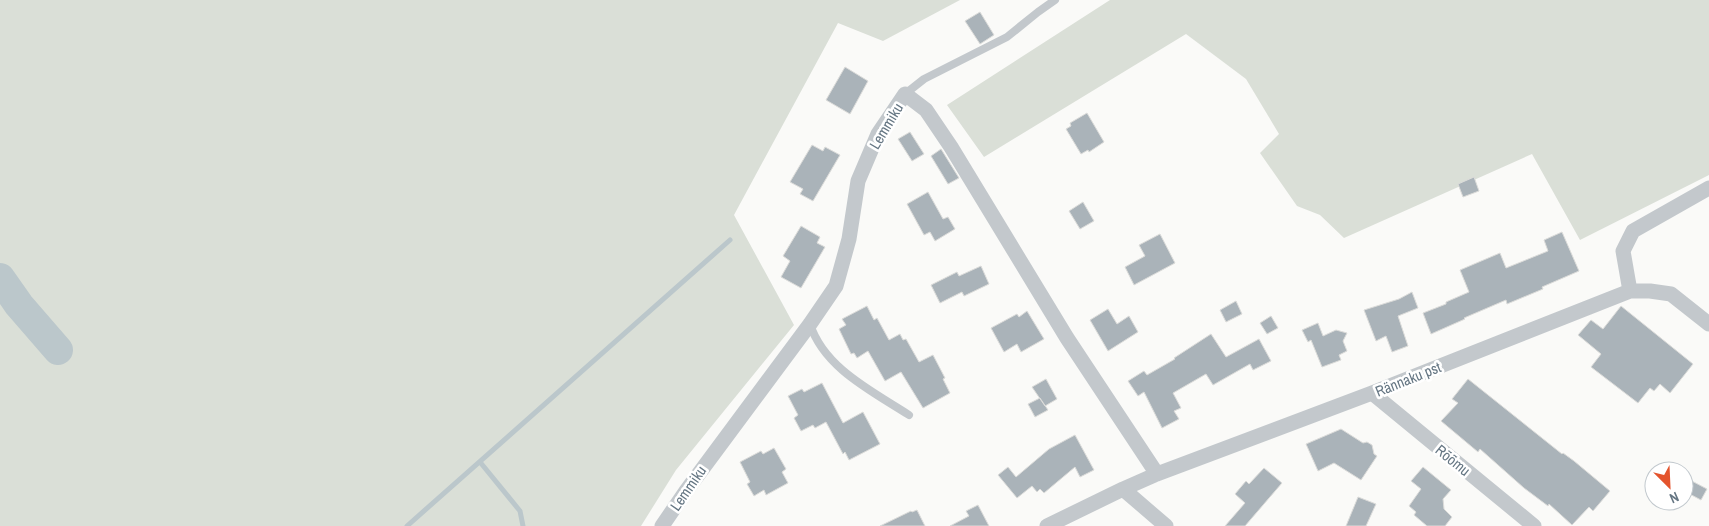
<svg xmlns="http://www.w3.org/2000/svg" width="1709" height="526" font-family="'Archivo Narrow',sans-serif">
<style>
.green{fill:#dadfd7}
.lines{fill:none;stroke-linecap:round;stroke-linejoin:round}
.stream{stroke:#bbc7cb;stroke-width:5}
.river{stroke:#bbc7cb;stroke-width:30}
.building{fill:#aab3b9;stroke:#dcdcda}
.lane{stroke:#c3c8cc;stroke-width:8}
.street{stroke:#c3c8cc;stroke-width:15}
.labels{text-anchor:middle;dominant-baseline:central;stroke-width:5;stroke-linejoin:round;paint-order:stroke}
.street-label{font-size:15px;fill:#657683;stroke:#fff}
</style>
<rect width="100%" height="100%" fill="#fafaf8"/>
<!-- green -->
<path class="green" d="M0 0H960L883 41 838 23 734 215 794 325 676 470 641 526H0Z
M1110 0H1709V175L1580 240 1532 154 1344 238 1320 215 1297 206 1260 153 1279 134 1246 79 1186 34 984 157 947 105Z"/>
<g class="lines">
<!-- stream -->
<path class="stream" d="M480 462 520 511 523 526
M407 526 730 240"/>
<!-- river -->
<path class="river" d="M0 278 19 305 58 350"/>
</g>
<!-- building -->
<path class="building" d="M980 12 994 35 980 44 965 21Z
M845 67 868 81 850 114 826 100Z
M1087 113 1104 142 1089 152 1088 150 1081 154 1066 129 1071 126 1070 123Z
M910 132 924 154 912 161 898 139Z
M812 145 823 151 825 147 840 155 813 201 800 194 803 189 790 182Z
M941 149 959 178 948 184 931 156Z
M1474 177 1479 191 1463 197 1458 184Z
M928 192 943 219 948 217 955 229 935 241 930 232 924 235 907 204Z
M1083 202 1094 221 1080 229 1069 211Z
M801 226 820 237 817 243 825 247 801 288 781 277 790 261 783 256Z
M1562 232 1579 271 1542 287 1543 289 1507 304 1506 300 1464 318 1465 319 1431 334 1423 313 1446 304V302L1469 292 1460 270 1500 253 1506 268 1548 251 1544 240Z
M1160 234 1175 263 1134 285 1125 267 1145 256 1139 245Z
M981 266 989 284 964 296 962 292 940 303 931 285 957 272 959 276Z
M1412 292 1418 308 1398 316 1408 346 1392 352 1386 336 1376 341 1364 310 1399 299Z
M1236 301 1242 314 1226 322 1220 310Z
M867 306 874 320 877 318 889 340 900 334 903 340 906 339 919 362 933 355 945 378 943 379 950 393 923 408 901 372 885 381 868 351 857 358 854 353 851 354 839 329 846 325 842 319Z
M1621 306 1693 364 1670 393 1660 384 1654 391 1650 388 1638 403 1591 367 1601 354 1578 335 1591 320 1603 329Z
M1108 309 1117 324 1129 316 1138 332 1108 351 1090 320Z
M1027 311 1044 339 1021 352 1017 344 1004 352 991 328 1017 314 1019 317Z
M1271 316 1278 328 1267 334 1260 323Z
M1318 323 1323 336 1336 330 1347 333 1343 341 1347 351 1339 355 1341 360 1322 367 1311 340 1308 342 1302 330Z
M1211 334 1226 357 1259 339 1271 361 1253 370 1250 364 1213 385 1206 374 1173 393 1181 408 1174 411 1179 419 1162 428 1144 392 1138 396 1128 381 1144 371 1147 375 1175 359 1174 358Z
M1046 379 1057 399 1045 406 1032 387Z
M1468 379 1562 454 1563 453 1574 461 1610 491 1593 511 1589 507 1572 525 1549 504 1548 506 1524 488 1480 449 1478 452 1441 421 1458 403 1452 399Z
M822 383 843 423 863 412 880 444 849 460 845 452 843 454 826 422 815 428 813 425 801 431 794 418 798 415 788 396 802 389 804 392Z
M1040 398 1048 410 1035 417 1028 404Z
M1341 429 1363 443 1367 442 1372 445 1374 454 1377 456 1361 480 1334 463 1318 471 1306 444Z
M1075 435 1094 470 1080 477 1075 467 1044 493 1040 489 1037 492 1032 486 1017 498 998 475 1008 467 1016 477 1049 449Z
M774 448 786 469 782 472 788 483 766 495 764 490 754 496 747 484 750 482 740 462 761 451 763 454Z
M1423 467 1451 490 1443 499 1444 509 1452 517 1445 526H1427L1414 515 1416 512 1409 506 1421 489 1411 481Z
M1264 468 1282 483 1245 526H1225L1245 503 1235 494 1246 481 1249 484Z
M1688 479 1707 489 1701 500 1684 491V486Z
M1358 497 1376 504 1366 526H1346Z
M978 505 989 526H950L969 516 966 511Z
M917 510 925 526H880L911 511 912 512Z"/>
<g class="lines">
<!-- lane -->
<path class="lane" d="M905 94 924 79 1007 37 1038 12 1055 0
M810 324C824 368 872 391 909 415"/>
<!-- street -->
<path class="street" d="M1630 291 1623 251 1633 231 1709 188
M1372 393 1534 526
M1123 489 1166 526
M662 526 686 491 810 324 836 286 849 239 858 181 878 134 905 94 926 110 951 147 1067 338 1157 474
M1047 526 1123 489 1157 474 1372 393 1630 291H1650L1671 294 1709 324"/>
</g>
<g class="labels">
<!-- street labels -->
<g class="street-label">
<text transform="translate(886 126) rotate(-59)">Lemmiku</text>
<text transform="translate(1408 379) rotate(-22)">Rännaku pst</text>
<text transform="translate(1453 460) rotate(39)">Rõõmu</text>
<text transform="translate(688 488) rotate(-55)">Lemmiku</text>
</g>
</g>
<!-- north arrow -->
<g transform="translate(1669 486) rotate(156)"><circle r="24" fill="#ffffff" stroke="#c1c8cd"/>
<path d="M0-4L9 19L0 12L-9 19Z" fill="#e4542d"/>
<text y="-8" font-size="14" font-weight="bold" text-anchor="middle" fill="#657683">N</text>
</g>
</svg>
